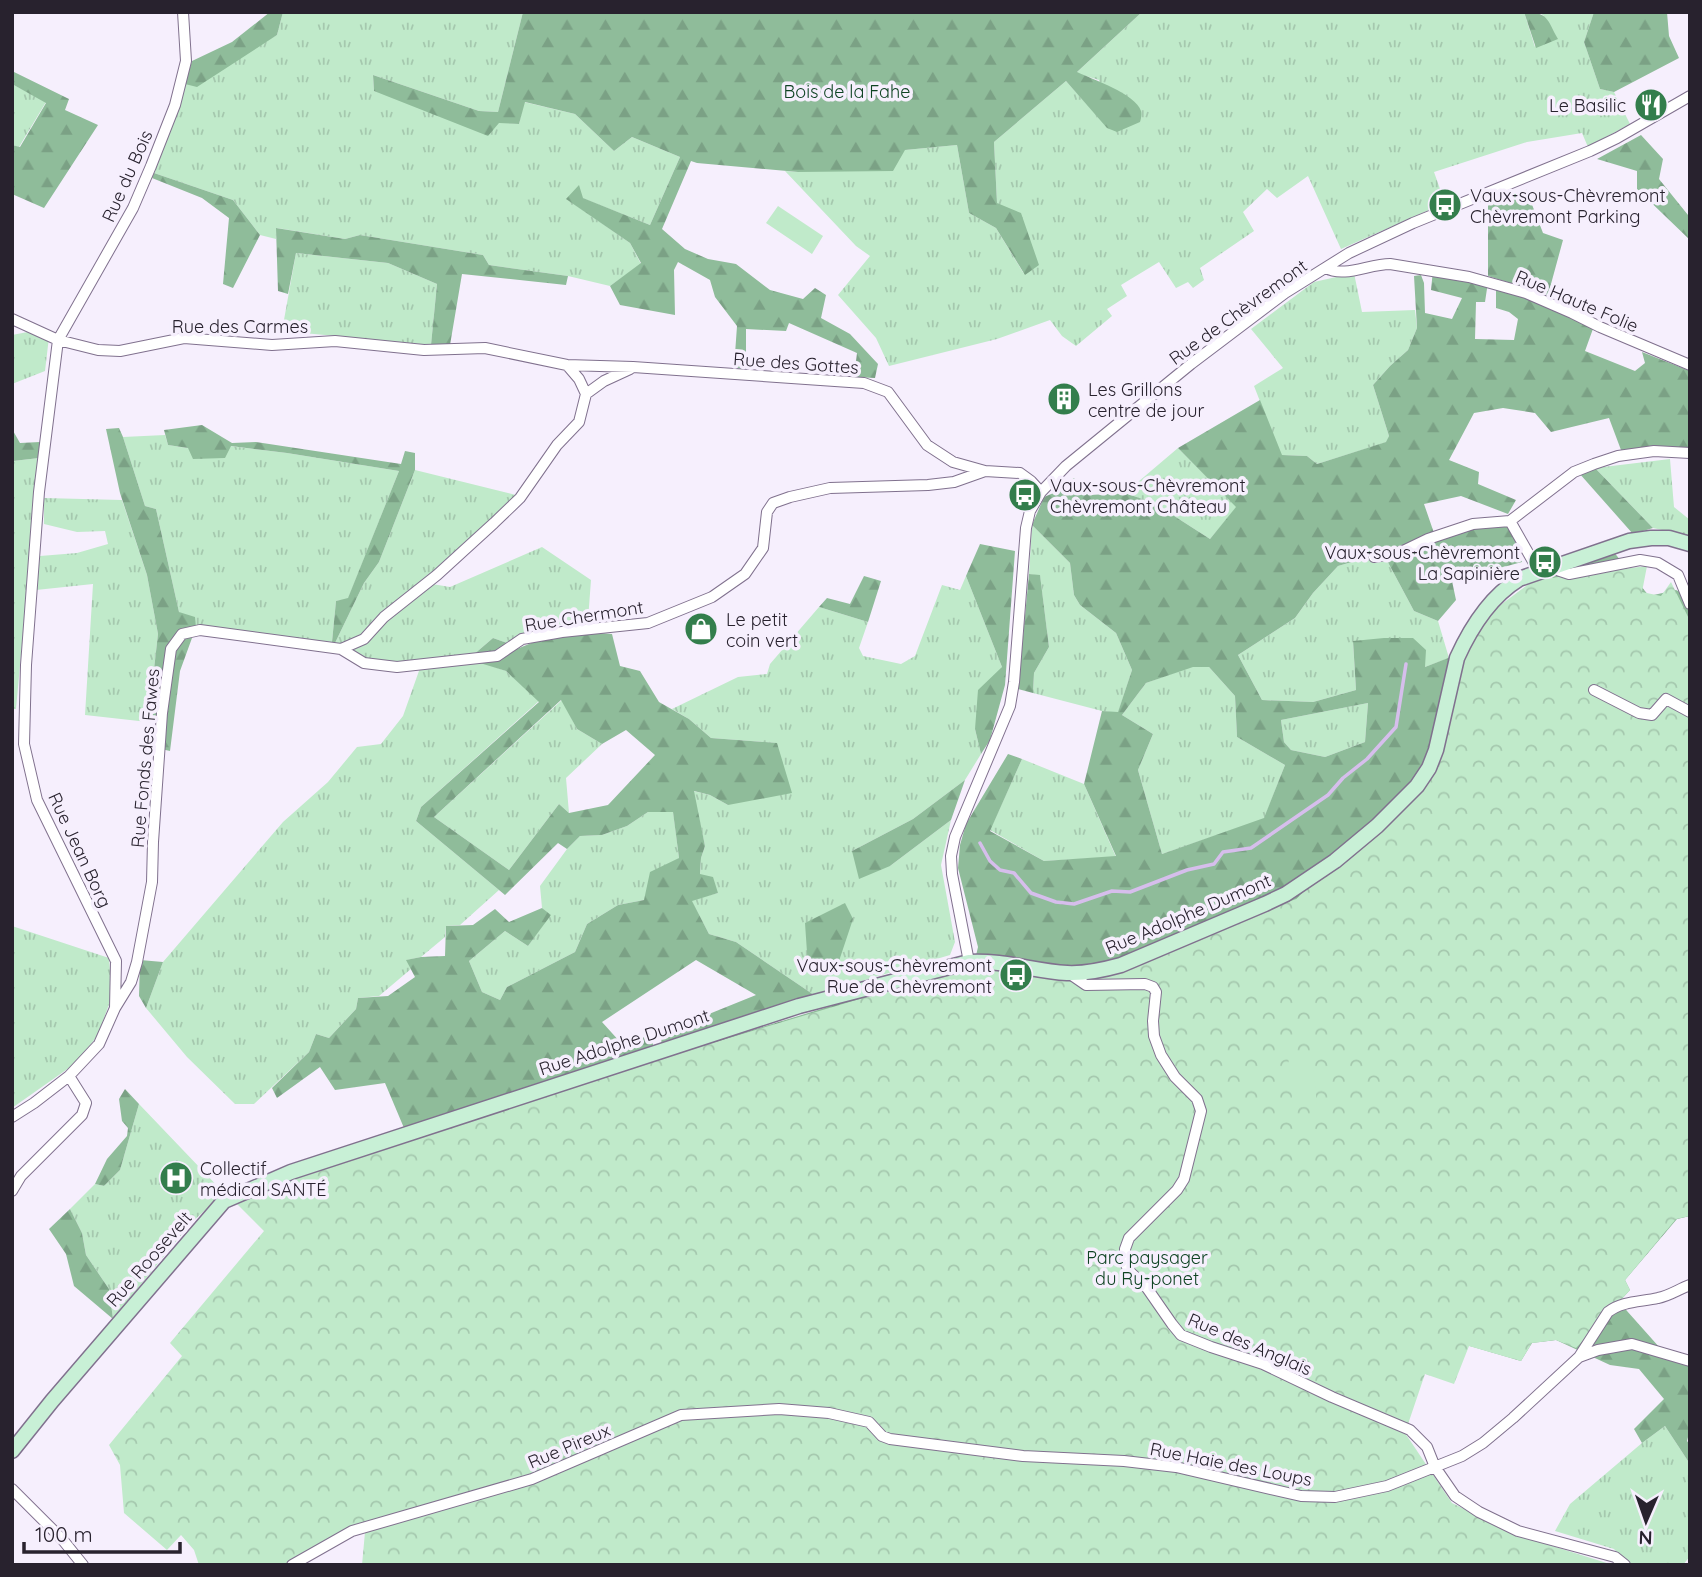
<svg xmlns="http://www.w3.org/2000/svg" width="1702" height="1577" font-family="Quicksand,sans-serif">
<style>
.grass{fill:url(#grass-tufts)}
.forest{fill:url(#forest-firs);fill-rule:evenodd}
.park{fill:url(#park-crowns)}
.garden{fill:#c0eaca}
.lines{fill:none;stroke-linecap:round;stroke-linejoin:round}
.stream{stroke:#d6beec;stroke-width:3.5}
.minor-casing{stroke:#80718e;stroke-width:12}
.secondary-casing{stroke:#80718e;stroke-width:17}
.minor{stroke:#fff;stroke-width:10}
.secondary{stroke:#c8f0d6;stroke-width:14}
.labels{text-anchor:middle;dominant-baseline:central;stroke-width:7;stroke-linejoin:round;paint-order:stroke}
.park-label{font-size:18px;fill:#0f4423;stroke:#f6effd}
.poi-label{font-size:18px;fill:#28222e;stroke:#f6effd;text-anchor:start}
.street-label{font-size:18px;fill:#28222e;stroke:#f6effd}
</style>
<defs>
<pattern id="grass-tufts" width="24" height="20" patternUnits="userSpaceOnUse" patternTransform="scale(1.75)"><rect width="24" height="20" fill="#c0eaca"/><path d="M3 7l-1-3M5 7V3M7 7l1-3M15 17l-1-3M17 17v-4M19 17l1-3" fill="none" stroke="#a5c8ae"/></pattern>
<pattern id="forest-firs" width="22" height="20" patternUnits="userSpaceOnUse" patternTransform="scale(1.75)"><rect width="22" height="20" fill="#8fbc9a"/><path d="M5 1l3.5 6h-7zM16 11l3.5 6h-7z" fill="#7ba185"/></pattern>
<pattern id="park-crowns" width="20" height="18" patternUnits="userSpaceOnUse" patternTransform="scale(1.75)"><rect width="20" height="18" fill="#c0eaca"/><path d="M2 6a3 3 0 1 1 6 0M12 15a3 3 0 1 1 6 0" fill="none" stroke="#a5c8ae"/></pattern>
</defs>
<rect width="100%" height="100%" fill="#f6effd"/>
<!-- grass -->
<path class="grass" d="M283 12H523L498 112 479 111 373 75 374 91 499 122 519 124 524 102 575 114 614 151 632 137 680 157 650 225 582 198 567 199 630 243 641 264 610 286 568 276 489 265 483 255 360 235 345 239 277 228 276 239 260 235 233 200 154 173 185 84 277 35Z
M1142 12H1524L1535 47 1544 16 1539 12H1594L1584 42 1600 89 1614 92 1630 124 1588 147 1582 133 1527 142 1434 172 1445 203 1341 249 1308 176 1277 198 1267 189 1243 212 1254 231 1200 268 1204 280 1193 288 1188 282 1176 288 1159 262 1121 285 1127 296 1107 309 1112 316 1076 346 1062 336 1050 320 997 339 889 366 876 338 838 295 870 256 856 246 785 171 798 172 905 150 957 145 969 213 996 228 1024 274 997 203 994 142 1066 81 1108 128 1099 80 1076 73Z
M12 84 46 102 19 147 12 145Z
M296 253 388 263 437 284 431 345 282 331Z
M1354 273 1362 312 1415 310 1417 328 1408 350 1390 366 1373 385 1389 436 1387 442 1317 464 1307 456 1281 455 1254 386 1283 368 1251 329 1314 282Z
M33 331 49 337 45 371 12 384V335Z
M165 435 168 445 188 448 224 458 230 446 287 453 399 471 348 599 336 601 332 642 196 627 179 612 156 509 145 506 123 437Z
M1178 448 1237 507 1210 539 1154 503 1125 493Z
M12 458 13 461 39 458 16 709H12Z
M1670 459 1674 507 1690 520V536L1653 528 1595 468Z
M415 470 516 495 466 544 370 631 347 643H335L364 583 379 562Z
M44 498 122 500 147 575 158 634 148 722 85 715 93 584 36 590 40 556 77 553 108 544 105 531 77 532 44 524Z
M1032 525 1070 563 1074 595 1080 605 1116 633 1132 670 1118 713 1102 711 1033 693 1034 673 1049 647 1040 576 1029 574Z
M542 547 591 580 588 620 540 628 507 643 493 638 472 656 392 663 363 659 353 650C365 644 374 638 381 625L432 584 450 587Z
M1383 553 1414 611 1438 621 1449 658 1425 667 1353 642 1356 690 1313 702 1262 700 1238 655 1295 618 1313 593 1338 566Z
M966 576 1002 667 975 729 981 754 965 780 913 819 852 851 890 866 951 820 941 865 955 942 950 955 814 995 736 942 709 934 691 900 718 893 700 875 701 858 705 846 693 791 710 795 728 805 776 743 711 738 689 719 672 709 738 677 767 674 770 664 819 607 868 622 859 648 863 656 901 664 915 656 942 585 960 590Z
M478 661 506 671 539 701 421 807 416 821 499 890 460 925 446 926 445 937 421 957 407 960 411 969 379 996 358 998 356 1009 329 1038 316 1034 309 1052 254 1104H235L187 1057 146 1008 163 962 283 822 328 782 357 747 381 744 403 716 420 668Z
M1193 666 1209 667 1235 696 1237 737 1285 765 1264 819 1162 854 1138 770 1153 734 1122 715 1146 683Z
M562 700 577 729 602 744 566 778 569 813 559 804 509 870 434 817Z
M1368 703 1365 742 1325 757 1291 750 1284 742 1281 720Z
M1022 759 1084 784 1116 857 1044 861 990 830Z
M673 811 679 858 644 900 618 905 587 924 575 952 507 987 500 1000 482 992 469 961 505 931 528 946 550 915 542 908 540 886 567 849 580 836 602 835 627 826 648 812Z
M12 926 109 958 112 996 98 1035 76 1063 12 1108Z
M139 1104 224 1193 190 1224 113 1319 109 1289 86 1255 82 1233 70 1209 95 1184 104 1186 120 1170Z
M1665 1426 1690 1464V1556L1683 1565H1628L1614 1549 1555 1531 1570 1504 1642 1443Z"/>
<!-- forest -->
<path class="forest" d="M270 12H283L277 35 197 87 185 84 192 61 232 42Z
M523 12H1142L1077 72C1092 79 1136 94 1141 111 1142 114 1141 119 1140 122L1117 132 1107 128 1066 81 994 142 997 203 1021 213 1039 265 1025 275 996 228 969 213 957 145 905 150 893 171 798 172 697 163 691 161 662 229 685 249 708 259 736 264 770 290 803 299 815 288 826 295 821 318 850 334 878 364 875 378 854 377 857 353 789 323 786 331 746 329V369L734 368 737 326 715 297 710 280 678 262 674 270 675 315 620 305 610 286 641 263 630 243 566 199 579 185 583 198 650 225 680 157 632 137 614 151 575 114 525 102 519 124 499 123 488 136 374 91 373 75 479 111 498 112Z
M1524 12C1549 12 1547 20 1558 39L1536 48Z
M1594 12H1667L1669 36 1679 58 1614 92 1600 89 1584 42Z
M12 71 69 99 65 110 98 125 44 208 12 194V145L20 147 46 103 12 84Z
M1641 135 1663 159 1659 179 1688 215H1690V240L1637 189V171L1597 159Z
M154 173 233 200 260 235 233 288 223 284 229 218 202 198 152 178Z
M1526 189 1543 233 1563 240 1548 295 1488 276V205Z
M276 228 345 239 360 235 483 255 489 265 568 276 566 285 462 274 450 345H431L437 284 388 263 296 253 288 294 278 291Z
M1433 270 1488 282 1485 302H1476L1475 339 1514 340 1518 319 1509 312 1496 308V285L1594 326 1585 351 1635 371 1645 363 1642 352 1690 371V447L1621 450 1609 418 1551 432 1535 413 1503 408 1474 413 1449 460 1479 472 1478 484 1516 500 1508 514 1461 496 1424 504 1434 533 1476 522 1510 526 1522 562 1452 581 1456 600 1438 621 1414 611 1383 553 1338 566 1313 593 1295 618 1238 655 1262 700 1313 702 1356 690 1353 641 1384 638H1413L1426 650 1425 667 1466 651 1534 580 1613 551 1649 596 1676 590 1690 597V1216L1677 1219 1625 1280 1630 1290 1619 1302 1660 1348 1690 1361V1429L1687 1441 1690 1445V1464L1665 1426 1642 1443 1634 1429 1664 1399 1639 1369 1610 1365 1556 1340 1532 1343 1521 1361 575 1084 969 964H974L978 947 958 868 960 845 966 824 1008 754 1022 759 990 831 1044 861 1116 856 1084 784 1102 711 1118 712 1132 670 1116 633 1080 605 1074 595 1070 563 1032 525 1044 497 1056 492 1074 478 1090 495 1125 493 1154 503 1210 539 1236 507 1178 448 1260 400 1282 455 1307 456 1317 464 1386 442 1389 436 1373 385 1390 366 1408 350 1417 328 1414 276 1421 275 1424 283 1425 313 1452 319 1462 298 1431 290ZM1193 667H1209L1235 696 1237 737 1285 765 1264 818 1162 854 1138 770 1153 734 1122 715 1146 683ZM1368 703 1365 742 1325 757 1291 750 1284 742 1281 720Z
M202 425 232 443 256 442 401 464 405 451 415 453V470L379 562 364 583 335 643 332 642 336 601 348 598 399 471 287 453 231 446 225 458 193 459 188 448 168 445 164 430Z
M119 428 123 437 145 506 156 509 179 612 195 617 196 627 180 671 170 751 161 749 162 724 148 722 158 634 147 575 120 493 106 429Z
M12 429 20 443 40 442 39 458 13 461Z
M1595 468 1653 528 1633 534 1579 473Z
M980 544 1015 551 1005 685 990 740 981 754 975 729 978 690 1002 667 966 576Z
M1029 574 1040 575 1049 647 1034 673 1033 693 1018 689Z
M864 576 881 581 868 622 819 607 827 598 850 604Z
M587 632 612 634 620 666 640 671 659 702 689 719 711 738 777 743 792 793 728 805 710 795 694 791 705 846 701 858 700 874 713 877 718 893 692 901 709 934 736 942 814 995 661 1046 662 1033 756 995 696 960 602 1022 621 1043 653 1035V1047L404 1128 385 1083 335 1090 320 1067 277 1098 272 1088 309 1052 316 1034 329 1038 356 1009 358 998 388 996 415 977 406 960 421 957 445 956 446 926 473 925 495 909 509 922 542 908 551 915 528 946 505 931 469 961 482 992 500 1000 507 987 575 952 587 924 618 905 644 900 650 872 679 858 673 812H648L627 826 602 835 580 836 567 849 558 843 505 895 416 821 421 807 539 702 506 671 480 663 472 656 493 638 507 643 512 651 546 637ZM561 700 577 729 602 744 626 730 655 755 608 805 569 813 559 804 509 870 434 817Z
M965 780 951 820 890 866 859 879 852 851 913 819Z
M845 903 853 919 837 967 825 974 808 967 805 923Z
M140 960 163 962 146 1008 139 996Z
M125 1089 139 1104 120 1170 104 1186 95 1184 107 1159 127 1136 128 1128 122 1121 119 1099Z
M70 1209 82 1233 86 1255 109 1289 113 1319 74 1286 66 1254 49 1229Z"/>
<!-- park -->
<path class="park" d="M1647 566 1642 592 1661 596 1671 582 1690 621V1216L1676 1219 1625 1280 1630 1290 1576 1348 1556 1340 1532 1343 1521 1361 1469 1346 1454 1384 1425 1374 1405 1433 1452 1503 1518 1535 1613 1565H362L365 1532 352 1531 292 1565H199L194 1550 181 1535 167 1550 124 1513 120 1465 109 1445 182 1356 170 1343 264 1231 236 1203 224 1201 396 1137 967 967 1071 980 1110 970 1296 899 1424 779 1449 658 1466 651 1491 612 1534 580Z"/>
<!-- garden -->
<path class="garden" d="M778 206 823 236 812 254 766 223Z
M1312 1053 1317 1105 1293 1108 1288 1055Z"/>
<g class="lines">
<!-- stream -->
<path class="stream" d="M980 843 990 861 1000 870 1014 873 1031 893 1056 902 1074 904 1112 891 1130 892 1187 870 1214 864 1223 852 1251 848 1328 795 1343 778 1367 759 1396 727 1406 664"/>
<defs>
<path id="minor" d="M1326 268C1344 278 1369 264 1390 264L1469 277 1526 293 1572 313 1600 327 1690 365
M12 319 58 340 98 350 120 351 184 338 272 345 335 341 424 350 485 348 567 365 633 367 864 383 888 392 927 445 953 462 985 471 1020 473 1031 481 1041 492
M567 365 579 379 586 394
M1510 521 1539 572
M1374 557 1401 552 1428 539 1473 524 1510 521 1574 472 1594 464 1618 456 1654 451 1690 453
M1551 568 1569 574 1640 560 1658 563 1678 575 1690 604
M341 649 364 639 384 617 437 575 494 523 520 498 557 445 579 422 586 394 604 381 630 369
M1594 690 1639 713 1652 715 1666 699 1690 712
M969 962 952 874 951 856 955 837 1010 706 1014 682 1026 528 1030 511 1041 492 1066 466 1191 364 1285 293 1349 253 1413 223 1590 151 1617 138 1690 96
M1070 974 1086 985 1145 984 1153 987 1156 992 1153 1021 1154 1036 1161 1055 1175 1077 1197 1099 1201 1111 1184 1179 1177 1190 1129 1238 1125 1249V1261L1128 1270 1147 1288 1172 1324 1181 1335 1211 1347 1263 1364 1332 1397 1410 1430 1427 1447 1435 1467 1455 1496 1479 1512 1518 1531 1615 1557 1625 1565
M115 1008 131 982 137 962 152 882 153 842 162 713 171 649 182 634 200 630 341 649 364 663 397 667 497 656 522 639 562 632 648 623 712 597 745 574 763 548 767 512 773 503 790 497 830 488 928 485 954 482 985 471
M12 1117 34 1103 69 1076 99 1044 115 1008 116 961 37 800 24 744 26 665 39 492 58 340 133 208 151 166 175 105 186 61 183 12
M12 1191 21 1176 82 1115 86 1103 69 1076
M1579 1357 1598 1350 1632 1344 1690 1361
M12 1489 62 1539 83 1565
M292 1565 352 1531 532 1479 681 1415 779 1409 829 1413 869 1422 882 1436 890 1439 1023 1456 1124 1461 1176 1467 1301 1496 1335 1497 1387 1486 1462 1456 1483 1443 1513 1418 1579 1357 1608 1312C1622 1301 1641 1302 1658 1298 1669 1296 1679 1289 1690 1285"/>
<path id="secondary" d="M12 1451 52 1401 224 1201 291 1172 799 1006 969 962C1003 960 1034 971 1067 973 1086 974 1103 970 1121 965L1265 904 1286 894 1335 861 1377 826 1417 786 1429 768 1436 750 1457 658C1471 627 1490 597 1519 579L1629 541 1651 538H1669L1690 544"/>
</defs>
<!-- minor casing -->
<use href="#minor" class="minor-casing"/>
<!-- secondary casing -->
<use href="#secondary" class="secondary-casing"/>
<!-- minor -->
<use href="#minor" class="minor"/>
<!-- secondary -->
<use href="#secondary" class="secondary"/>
</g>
<!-- icons -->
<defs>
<symbol id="restaurant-disc" viewBox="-11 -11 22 22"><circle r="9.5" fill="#337e4c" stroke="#f6effd"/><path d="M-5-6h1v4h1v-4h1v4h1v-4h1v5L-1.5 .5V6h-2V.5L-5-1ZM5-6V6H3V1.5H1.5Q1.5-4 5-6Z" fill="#fff"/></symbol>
<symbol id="bus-disc" viewBox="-11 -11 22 22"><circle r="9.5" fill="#337e4c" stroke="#f6effd"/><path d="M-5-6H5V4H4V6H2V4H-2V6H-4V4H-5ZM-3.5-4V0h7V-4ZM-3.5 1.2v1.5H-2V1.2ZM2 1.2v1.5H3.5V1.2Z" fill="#fff"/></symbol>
<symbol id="building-disc" viewBox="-11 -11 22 22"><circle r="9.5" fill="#337e4c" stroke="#f6effd"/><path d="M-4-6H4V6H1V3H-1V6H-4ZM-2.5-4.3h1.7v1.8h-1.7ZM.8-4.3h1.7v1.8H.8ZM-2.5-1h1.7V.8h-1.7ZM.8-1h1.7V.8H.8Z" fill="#fff"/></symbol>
<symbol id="shop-disc" viewBox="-11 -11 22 22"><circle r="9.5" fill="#337e4c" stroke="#f6effd"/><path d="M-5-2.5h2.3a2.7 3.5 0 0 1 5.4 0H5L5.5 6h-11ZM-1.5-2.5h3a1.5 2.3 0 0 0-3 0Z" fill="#fff"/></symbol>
<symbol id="hospital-disc" viewBox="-11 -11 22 22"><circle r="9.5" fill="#337e4c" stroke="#f6effd"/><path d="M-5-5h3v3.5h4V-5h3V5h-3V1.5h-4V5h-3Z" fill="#fff"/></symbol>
</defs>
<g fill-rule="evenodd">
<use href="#restaurant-disc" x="1632" y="86" width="38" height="38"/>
<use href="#bus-disc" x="1426" y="186" width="38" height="38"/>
<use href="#building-disc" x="1045" y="380" width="38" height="38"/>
<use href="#bus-disc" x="1006" y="476" width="38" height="38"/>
<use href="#bus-disc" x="1526" y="543" width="38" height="38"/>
<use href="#shop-disc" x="682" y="610" width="38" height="38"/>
<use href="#bus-disc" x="997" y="956" width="38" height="38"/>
<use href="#hospital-disc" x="157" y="1159" width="38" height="38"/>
</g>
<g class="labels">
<!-- park labels -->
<g class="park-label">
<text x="847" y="91">Bois de la Fahe</text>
<text x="1147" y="1257">Parc paysager<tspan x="1147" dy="21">du Ry-ponet</tspan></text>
</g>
<!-- poi labels -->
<g class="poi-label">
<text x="1626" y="105" text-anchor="end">Le Basilic</text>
<text x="1470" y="195">Vaux-sous-Chèvremont<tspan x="1470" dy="21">Chèvremont Parking</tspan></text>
<text x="1088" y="389">Les Grillons<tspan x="1088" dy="21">centre de jour</tspan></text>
<text x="1050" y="485">Vaux-sous-Chèvremont<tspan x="1050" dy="21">Chèvremont Château</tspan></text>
<text x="1520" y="552" text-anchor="end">Vaux-sous-Chèvremont<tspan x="1520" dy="21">La Sapinière</tspan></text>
<text x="726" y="619">Le petit<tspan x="726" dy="21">coin vert</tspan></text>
<text x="992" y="965" text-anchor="end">Vaux-sous-Chèvremont<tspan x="992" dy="21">Rue de Chèvremont</tspan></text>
<text x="200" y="1168">Collectif<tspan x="200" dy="21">médical SANTÉ</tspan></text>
</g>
<!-- street labels -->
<g class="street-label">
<text transform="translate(127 176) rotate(-66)">Rue du Bois</text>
<text transform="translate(1577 301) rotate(23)">Rue Haute Folie</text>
<text transform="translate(1238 312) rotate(-36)">Rue de Chèvremont</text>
<text x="240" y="326">Rue des Carmes</text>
<text transform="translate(796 363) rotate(4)">Rue des Gottes</text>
<text transform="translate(584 616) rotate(-9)">Rue Chermont</text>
<text transform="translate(145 758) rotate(-85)">Rue Fonds des Fawes</text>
<text transform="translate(80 850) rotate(65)">Rue Jean Borg</text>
<text transform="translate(1188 914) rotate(-23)">Rue Adolphe Dumont</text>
<text transform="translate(624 1042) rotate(-18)">Rue Adolphe Dumont</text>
<text transform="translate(149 1259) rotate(-49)">Rue Roosevelt</text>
<text transform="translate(1250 1344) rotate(23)">Rue des Anglais</text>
<text transform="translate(569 1446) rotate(-23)">Rue Pireux</text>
<text transform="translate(1231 1464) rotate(11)">Rue Haie des Loups</text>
</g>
</g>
<!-- border -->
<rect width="1702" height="1577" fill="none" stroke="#28222e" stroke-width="28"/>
<!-- north arrow -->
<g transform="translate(1646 1521) rotate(182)" stroke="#f6effd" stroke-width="5" paint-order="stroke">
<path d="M0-5L12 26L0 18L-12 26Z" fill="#28222e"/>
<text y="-10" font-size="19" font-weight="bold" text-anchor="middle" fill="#28222e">N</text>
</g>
<!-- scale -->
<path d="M24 1542v10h156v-10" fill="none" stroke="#28222e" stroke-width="3.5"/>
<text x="35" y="1542" font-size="21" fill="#28222e" stroke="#f6effd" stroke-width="5" paint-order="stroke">100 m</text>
</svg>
